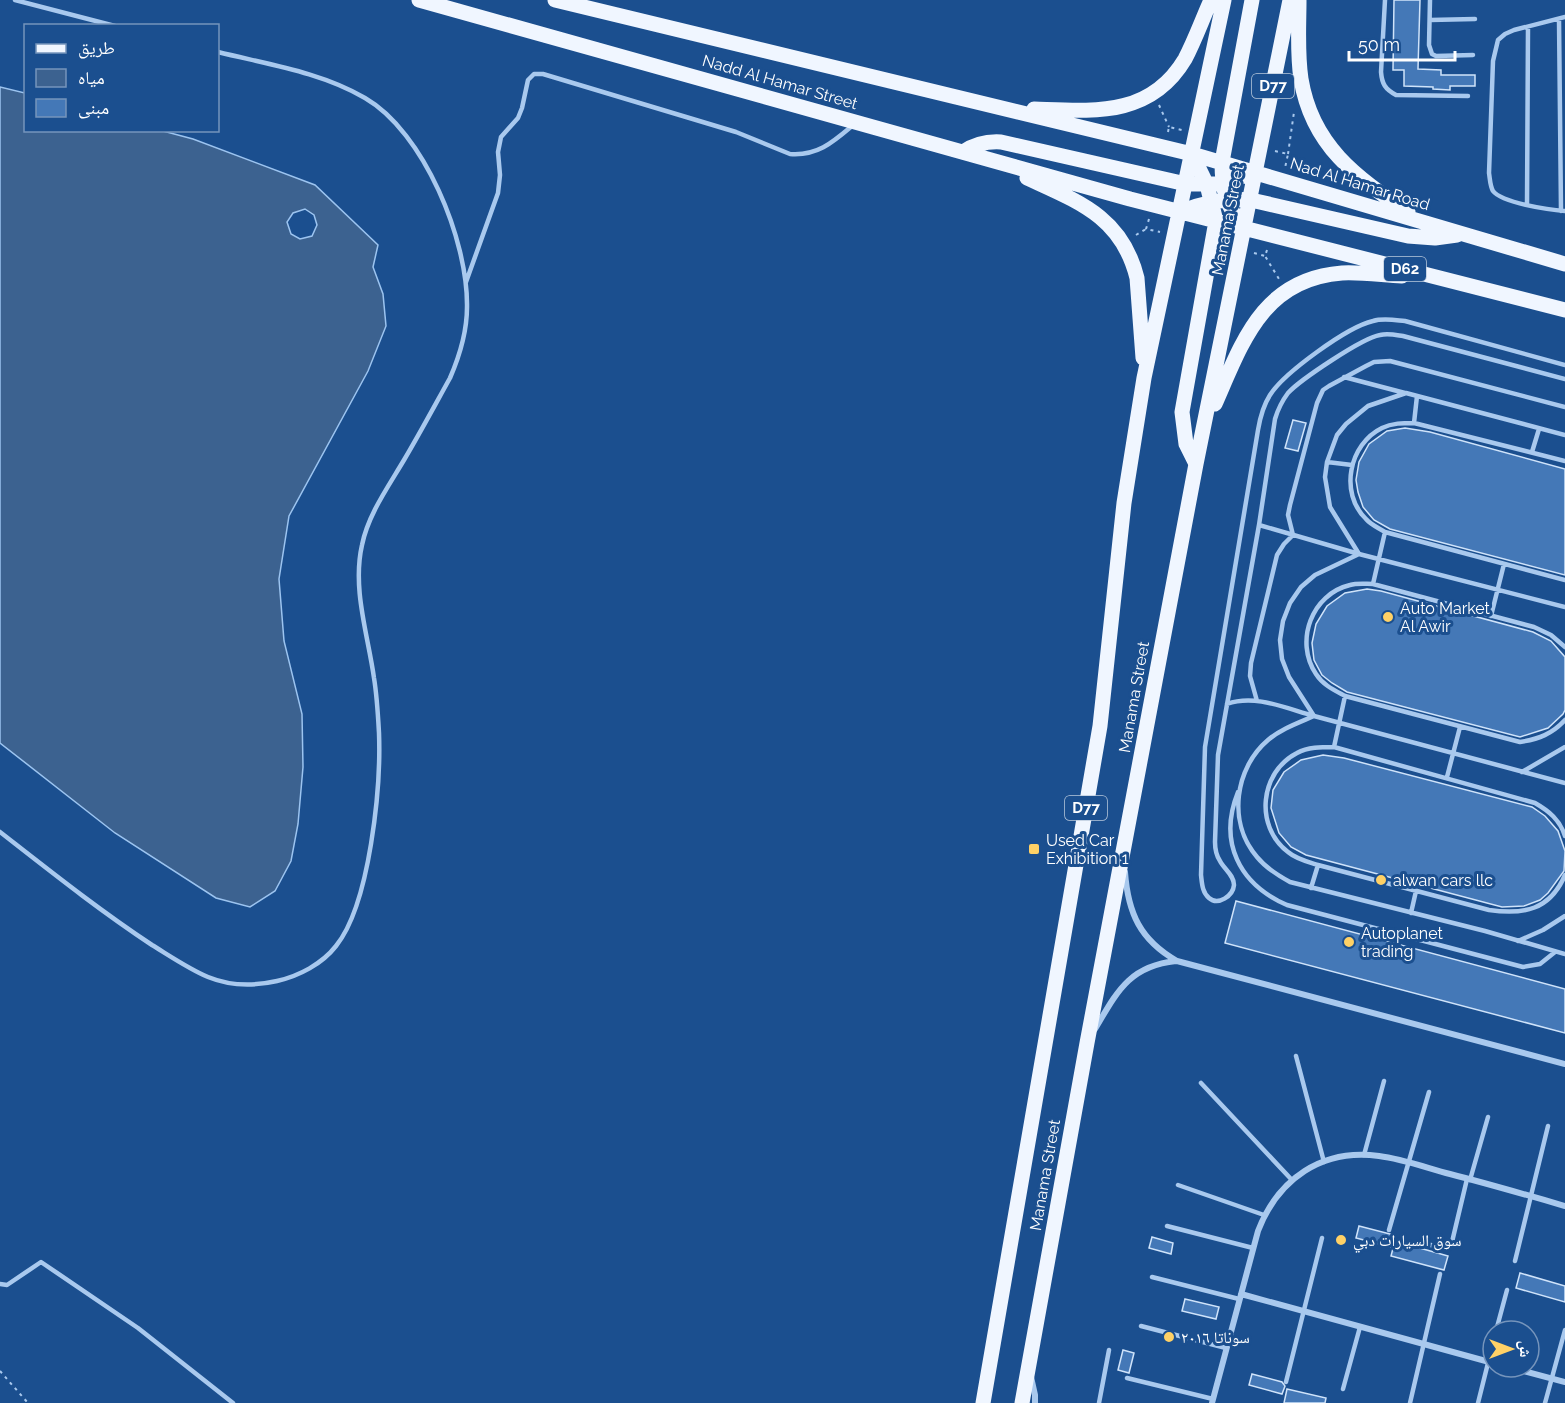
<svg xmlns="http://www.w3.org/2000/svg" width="1565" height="1403" font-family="Raleway,'Noto Naskh Arabic',sans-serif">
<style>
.water{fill:#3c6290;stroke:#9cc4f0;stroke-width:1.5;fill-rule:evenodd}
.building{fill:#4478b7;stroke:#cfe3fa;stroke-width:1.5}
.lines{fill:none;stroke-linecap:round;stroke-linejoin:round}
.path{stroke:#a9c9ee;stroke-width:2;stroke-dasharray:3 4.5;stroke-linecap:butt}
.service{stroke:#a9c9ee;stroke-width:4.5}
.minor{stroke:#a9c9ee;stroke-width:6}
.primary{stroke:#f0f6ff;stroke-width:15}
.poi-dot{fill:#ffd166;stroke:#1b4f8f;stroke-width:2}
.labels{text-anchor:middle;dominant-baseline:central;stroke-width:6;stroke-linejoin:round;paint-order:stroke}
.shield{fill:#1b4f8f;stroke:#bbcadd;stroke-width:1.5}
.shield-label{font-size:15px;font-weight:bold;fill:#fff}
.street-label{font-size:16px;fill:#fff;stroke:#1b4f8f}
.poi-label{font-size:16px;fill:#fff;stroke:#1b4f8f;text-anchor:start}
</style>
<rect width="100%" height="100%" fill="#1b4f8f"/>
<!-- water -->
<path class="water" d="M0 87 25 93 26 130 163 131 193 139 315 185 378 245 373 267 383 294 386 326 368 371 289 516 279 579 284 641 302 714 303 767 298 824 291 861 275 891 250 907 216 898 115 833 0 743ZM305 209 314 215 317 225 312 236 300 239 291 234 287 222 293 213Z"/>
<!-- building -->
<path class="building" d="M1394 0H1420L1418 69 1441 70V75H1475V86H1450V90L1433 89V87L1404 86V70H1393Z
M1293 420 1306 423 1298 451 1285 448Z
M1405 428 1430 432 1565 469V575L1390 529 1374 520 1363 507 1358 492 1356 480 1359 462 1369 444 1387 431Z
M1367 589 1381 591 1533 632 1551 641 1565 657V710L1563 714 1548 728 1520 737 1347 692 1332 683 1322 675 1314 660 1312 643 1316 624 1327 606 1345 593Z
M1323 755 1344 758 1532 807 1545 816 1558 831 1565 851 1564 871 1548 893 1540 900 1524 906 1502 907 1306 855 1291 847 1279 833 1271 808 1273 790 1284 772 1301 760Z
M1236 901 1565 989V1033L1225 943Z
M1359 1226 1394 1235 1391 1247 1356 1238Z
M1152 1237 1173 1243 1171 1254 1149 1248Z
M1395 1241 1448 1256 1444 1270 1391 1256Z
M1520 1273 1565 1286V1302L1516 1288Z
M1185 1299 1219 1307 1216 1319 1182 1311Z
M1123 1350 1134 1353 1129 1373 1118 1370Z
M1252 1374 1282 1382 1285 1386 1282 1394 1249 1385Z
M1287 1389 1326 1398 1325 1403H1284Z"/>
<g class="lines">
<!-- path -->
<path class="path" d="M1159 105 1169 127
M1168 132 1169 127 1182 130
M1275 151 1288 154 1285 168
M1288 154 1294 112
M1149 219 1146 229 1160 232
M1136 235 1146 229
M1267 250 1265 256 1279 279
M1254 253 1265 256
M0 1371 28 1403"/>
<!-- service -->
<path class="service" d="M15 0 115 26
M1385 0 1381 72C1382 84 1385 89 1396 95L1468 96
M1430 0 1429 45 1432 54 1436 56 1473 55
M1565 17 1514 30 1505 34 1498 40 1493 61 1489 173C1490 179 1490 186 1493 191 1502 203 1550 210 1565 211
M1559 19 1561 211
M1430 20 1475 19
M1527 205 1528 27
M466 282 498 193 500 175 498 152 501 137 518 118 522 108 528 80 534 74H543L736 132 790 154C817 156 832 143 852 126
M1565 365 1405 321C1394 320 1383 318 1373 321 1347 327 1284 373 1270 395 1263 406 1260 418 1258 430L1205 747 1201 875C1202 883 1202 892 1209 898 1218 906 1233 896 1234 885 1234 875 1224 869 1220 861 1216 855 1215 849 1215 842L1218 755 1259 525 1275 419C1278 409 1282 401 1288 393 1300 380 1362 338 1380 335 1388 333 1396 335 1403 336L1565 379
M1344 377 1405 393
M1414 423 1417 396
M1532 452 1539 429
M1565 461 1414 423C1403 423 1392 423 1382 428 1349 444 1339 493 1366 519 1371 525 1379 528 1385 532L1565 580
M1327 462 1352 465
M1259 525 1359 554
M1359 554 1330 507 1325 477 1327 462 1337 435 1346 424 1368 406 1406 393 1565 435
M1373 584 1385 532
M1491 616 1504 564
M1565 647 1551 635 1534 627 1373 584C1365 584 1357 583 1350 585 1312 594 1294 641 1316 674 1323 685 1334 690 1345 696L1520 742C1539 739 1552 734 1565 720
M1257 701 1250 676 1251 663 1277 555 1284 544 1293 535 1288 515 1290 505 1317 403 1323 390 1329 386 1366 366 1374 362 1390 361 1565 407
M1227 704C1255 694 1285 708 1314 716
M1314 716 1289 677 1282 659 1280 640 1283 621 1290 603 1301 587 1315 575 1359 554 1565 607
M1334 747 1345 696
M1522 772 1565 747
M1447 777 1460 727
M1565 783 1314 716C1298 723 1281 729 1268 740 1235 768 1227 822 1257 857 1266 868 1277 875 1290 882L1485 931 1565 954
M1238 792C1218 842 1239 884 1287 905L1523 967 1540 964 1555 952
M0 832C50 871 99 910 152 945 170 956 189 969 208 977 230 986 255 986 277 981 299 976 322 964 336 946 370 904 381 787 379 733 378 715 377 696 374 678 368 635 352 589 362 545 368 515 388 487 404 460 420 433 435 405 450 378 460 355 467 332 467 307 468 240 424 132 365 98 321 72 266 64 218 52
M1565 836C1560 820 1549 811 1535 803L1334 747C1321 747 1308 747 1297 753 1260 772 1254 826 1288 852 1296 859 1308 862 1318 865L1489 910C1524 915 1550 910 1565 875
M1311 888 1318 865
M1411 913 1416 891
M1518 941 1543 930 1565 916
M1296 1056 1324 1162
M1201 1083 1291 1179
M1364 1155 1384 1081
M1470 1180 1488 1117
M1178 1185 1264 1215
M1167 1226 1253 1248
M1389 1230 1429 1092
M1424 1244 1444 1247H1447L1452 1242 1467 1179
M1515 1261 1548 1126
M1152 1277 1239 1299
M0 1284 7 1285 41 1262 138 1328 233 1403
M1141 1326 1226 1348
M1496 1331 1507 1290
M1127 1378 1213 1399
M1286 1382 1322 1238
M1343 1389 1360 1327
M1099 1403 1109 1350
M1410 1403 1440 1274
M1478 1403 1493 1343
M1545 1403 1565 1330"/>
<!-- minor -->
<path class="minor" d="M1125 872C1128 913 1140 940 1177 961L1565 1064
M1095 1029C1117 992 1129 966 1176 961
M1241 1294 1493 1363
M1508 1367 1565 1382
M1031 1377 1035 1395V1403
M1212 1403 1258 1231C1278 1179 1322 1148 1379 1156 1403 1159 1427 1168 1450 1174 1489 1184 1527 1195 1565 1206"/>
<!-- primary -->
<path class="primary" d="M419 0 1130 199 1565 310
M555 0 1192 154 1565 264
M1299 0C1299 26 1297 53 1301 79 1312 146 1356 177 1408 212
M1034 109C1092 111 1150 118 1185 59 1195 40 1202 20 1211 0
M963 152C975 144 986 141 1001 142L1186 184H1222L1255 172
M1192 154 1207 185 1216 221 1182 412 1186 444 1196 464
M1027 178C1079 202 1122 217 1137 278L1143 358
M1180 212C1204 202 1225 198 1251 200L1408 236 1435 238 1457 235
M1245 228C1226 207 1222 191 1222 162L1252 0
M1215 404C1242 343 1262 279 1342 273 1361 272 1382 275 1402 276
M983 1403 1100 726 1124 503 1144 378 1224 0
M1022 1403 1087 1043 1196 464 1290 0"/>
</g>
<!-- markers -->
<g class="poi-dot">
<circle cx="1388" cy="617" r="6"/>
<rect x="1028" y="843" width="12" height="12" rx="3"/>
<circle cx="1381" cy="880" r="6"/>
<circle cx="1349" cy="942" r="6"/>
<circle cx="1341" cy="1240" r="6"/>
<circle cx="1169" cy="1337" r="6"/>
</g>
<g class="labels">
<!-- shield labels -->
<g class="shield">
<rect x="1252" y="74" width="42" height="24" rx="4.5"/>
<rect x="1384" y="257" width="42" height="24" rx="4.5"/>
<rect x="1065" y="796" width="42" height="24" rx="4.5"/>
</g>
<g class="shield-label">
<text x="1273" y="86">D77</text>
<text x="1405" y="269">D62</text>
<text x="1086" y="808">D77</text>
</g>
<!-- street labels -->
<g class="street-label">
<text transform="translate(780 82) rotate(16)">Nadd Al Hamar Street</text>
<text transform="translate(1360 184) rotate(17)">Nad Al Hamar Road</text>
<text transform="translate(1228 220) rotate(-79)">Manama Street</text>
<text transform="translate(1134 697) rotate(-80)">Manama Street</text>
<text transform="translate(1045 1175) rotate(-80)">Manama Street</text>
</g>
<!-- poi labels -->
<g class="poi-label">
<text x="1400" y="608">Auto Market<tspan x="1400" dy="18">Al Awir</tspan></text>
<text x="1046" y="840">Used Car<tspan x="1046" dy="18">Exhibition 1</tspan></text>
<text x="1393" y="880">alwan cars llc</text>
<text x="1361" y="933">Autoplanet<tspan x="1361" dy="18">trading</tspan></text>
<text x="1353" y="1240">سوق السيارات دبي</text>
<text x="1181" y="1337">سوناتا ٢٠١٦</text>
</g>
</g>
<!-- legend -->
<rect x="24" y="24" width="195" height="108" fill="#1b4f8f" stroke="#7695bc" stroke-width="1.5"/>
<rect x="36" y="44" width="30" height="9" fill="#f0f6ff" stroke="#7695bc" stroke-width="1.5"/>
<text x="78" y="54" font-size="18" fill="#ffffff">طريق</text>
<rect x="36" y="69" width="30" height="18" fill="#3c6290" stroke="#7695bc" stroke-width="1.5"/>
<text x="78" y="84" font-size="18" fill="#ffffff">مياه</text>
<rect x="36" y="99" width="30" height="18" fill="#4478b7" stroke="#7695bc" stroke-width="1.5"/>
<text x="78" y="114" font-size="18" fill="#ffffff">مبنى</text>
<!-- north arrow -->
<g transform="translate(1511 1349) rotate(90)"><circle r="28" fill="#1b4f8f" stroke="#7695bc" stroke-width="1.5"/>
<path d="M0-4.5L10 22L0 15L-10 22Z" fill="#ffd166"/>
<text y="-9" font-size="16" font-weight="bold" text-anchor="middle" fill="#ffffff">ش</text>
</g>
<!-- scale -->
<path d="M1349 51v9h106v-9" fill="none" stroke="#ffffff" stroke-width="3"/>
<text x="1358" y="51" font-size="18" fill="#ffffff" stroke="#1b4f8f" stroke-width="4.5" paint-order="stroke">50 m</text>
</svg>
